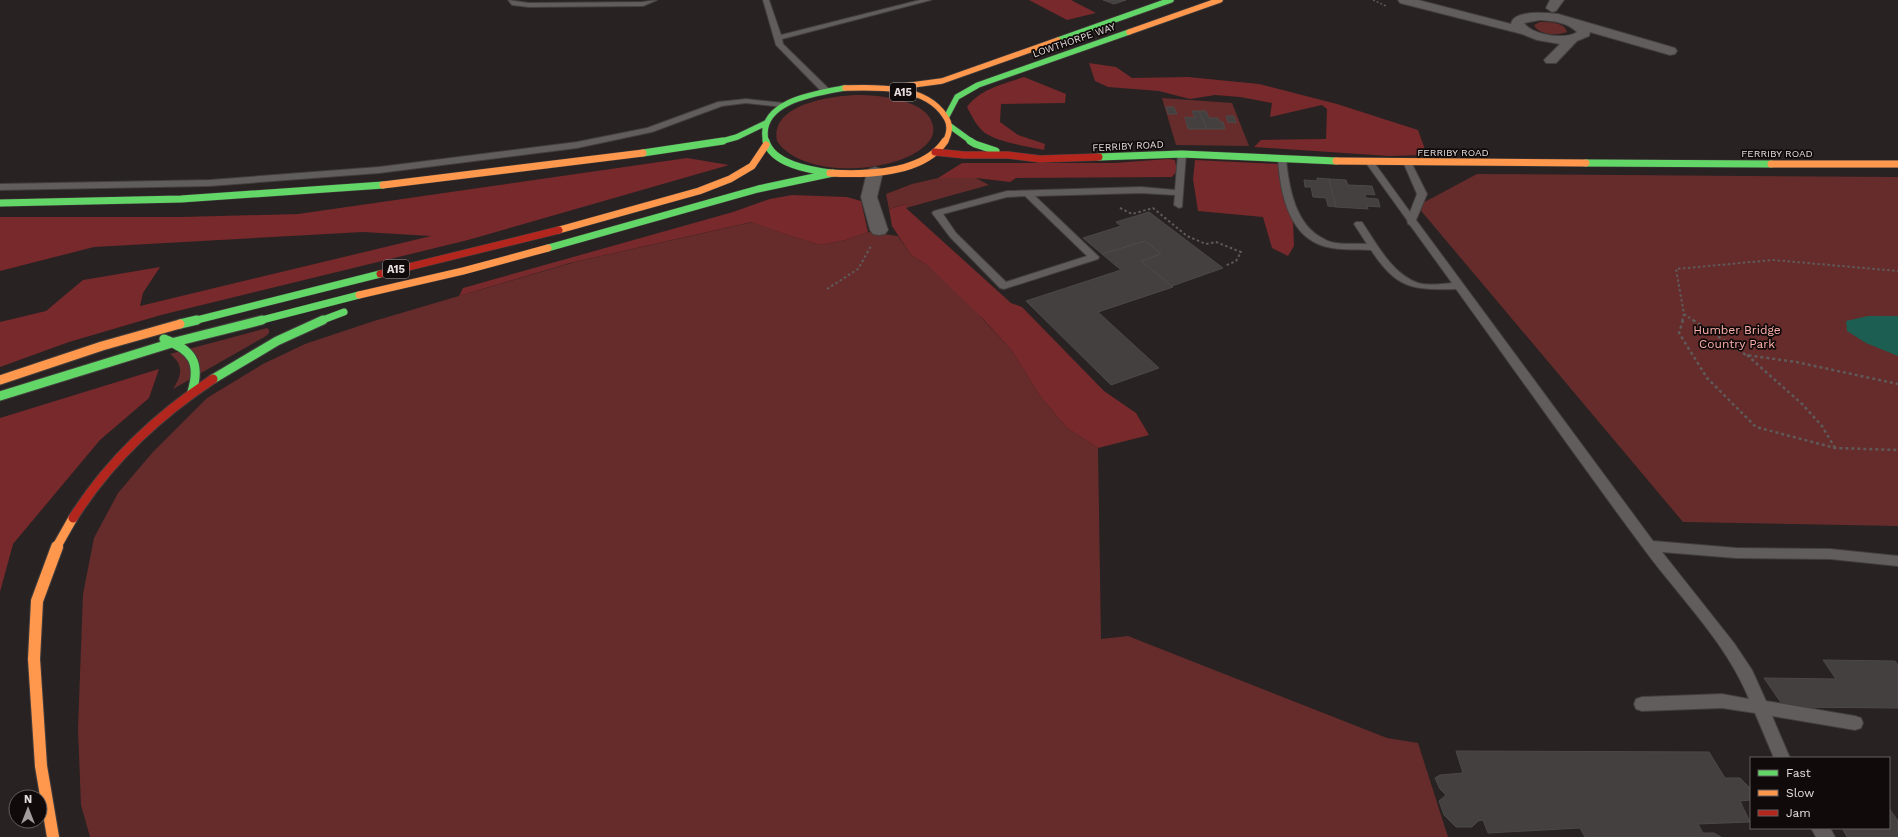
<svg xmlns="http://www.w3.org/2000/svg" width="1898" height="837" font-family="'Work Sans',sans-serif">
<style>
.green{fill:#662c2b;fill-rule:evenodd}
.forest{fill:#77292b}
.water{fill:#1c5e52}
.building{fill:#454040;stroke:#4d4848}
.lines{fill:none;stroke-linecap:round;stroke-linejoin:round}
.lane-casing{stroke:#433e3e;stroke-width:2}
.street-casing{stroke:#433e3e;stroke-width:2}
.fast-far2-casing{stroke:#433e3e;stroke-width:7}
.fast-far1-casing{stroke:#433e3e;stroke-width:8}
.fast-casing{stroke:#433e3e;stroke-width:11}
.slow-far3-casing{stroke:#433e3e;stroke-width:7}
.slow-far2-casing{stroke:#433e3e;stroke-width:8}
.slow-far1-casing{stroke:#433e3e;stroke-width:11}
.slow-casing{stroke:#433e3e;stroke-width:14}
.jam-far1-casing{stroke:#433e3e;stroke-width:8}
.jam-casing{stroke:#433e3e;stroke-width:11}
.path-far2{stroke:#5f5a59;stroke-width:1.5;stroke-dasharray:2 2;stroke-linecap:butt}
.path-far1{stroke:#5f5a59;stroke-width:2;stroke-dasharray:2.5 2.5;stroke-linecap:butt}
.path{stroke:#5f5a59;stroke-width:2.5;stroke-dasharray:3 3;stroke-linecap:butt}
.lane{fill:#615d5d;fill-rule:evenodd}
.street{fill:#615d5d;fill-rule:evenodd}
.fast-far2{stroke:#63d668;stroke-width:5.5}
.fast-far1{stroke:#63d668;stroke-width:7}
.fast{stroke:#63d668;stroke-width:9}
.slow-far3{stroke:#ff974d;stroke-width:5.5}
.slow-far2{stroke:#ff974d;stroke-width:7}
.slow-far1{stroke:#ff974d;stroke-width:9}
.slow{stroke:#ff974d;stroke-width:12}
.jam-far1{stroke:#b3261e;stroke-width:7}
.jam{stroke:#b3261e;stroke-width:9}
.labels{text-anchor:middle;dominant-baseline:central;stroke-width:3.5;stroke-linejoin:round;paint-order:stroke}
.far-street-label{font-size:10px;fill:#e5dddd;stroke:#100b0a}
.shield{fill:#100b0a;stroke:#a59e9e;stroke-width:1}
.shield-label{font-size:11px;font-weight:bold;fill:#e5dddd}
.park-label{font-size:12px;fill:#fdafab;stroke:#100b0a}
</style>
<rect width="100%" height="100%" fill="#282222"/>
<!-- green -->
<path class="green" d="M1540 22C1548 22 1565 22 1567 32 1558 36 1538 35 1534 25Z
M856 95C877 95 929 99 933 126 935 136 929 143 921 149 889 174 801 178 777 141 770 104 831 96 856 95Z
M1162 98 1232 103 1249 146 1176 145ZM1192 111H1206L1209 118H1218L1220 122H1223L1225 129H1189L1185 118H1195Z
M1477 174 1898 177V526L1683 522 1417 206Z
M938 178H976L989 185 906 208 905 204 889 209 886 194 912 184Z
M753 222 784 234 820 245 846 240 868 232 898 236 911 255 927 265 967 302 1012 351 1040 396 1067 428 1098 448 1101 639 1128 636 1387 738 1418 743 1448 837H90L81 805 78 729 83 594 94 538 118 493 153 452 207 398 263 364 305 344 374 321 575 262Z
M267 328 269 330V333L266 336 173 389C182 375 184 365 170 354Z"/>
<!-- forest -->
<path class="forest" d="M1029 0H1071L1096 13 1067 20Z
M1089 63 1116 67 1132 78 1188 77 1259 84 1337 104 1418 130 1427 155 1389 156 1254 147 1261 140 1326 139 1327 109 1322 105 1270 117 1272 103 1240 97 1215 95 1190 99 1159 91 1108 87 1095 81Z
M1024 77 1066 94 1065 103 1001 104 1000 122 1018 135 1045 144 1044 150C1029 147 998 142 985 133 976 126 972 116 967 107 980 89 1003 84 1024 77Z
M687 158 729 165 468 240 161 315 69 342 0 367V322L46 311 83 280 160 267 143 293 140 306 431 236 363 232 94 247 0 271V217H181L298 214Z
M1168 159 1175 160 1177 171 1172 177 1016 178 1010 182 976 178H938L962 163H1115Z
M1195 160 1279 164 1293 220 1294 246 1288 256 1272 248 1263 217 1198 211 1193 179Z
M792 195 847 197 861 201 868 232 846 240 820 245 784 234 752 222 570 263 459 296 463 288 733 212 770 199Z
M906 204V208L1011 303 1022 307 1104 391 1136 413 1149 435 1098 448 1067 428 1040 396 1012 351 984 320 927 265 911 255 892 226 889 209Z
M159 369 149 398 100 440 13 544 0 592V418Z"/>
<!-- water -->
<path class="water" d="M1868 316H1898V356L1866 343 1847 331 1846 321Z"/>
<!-- building -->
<path class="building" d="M1103 0H1126L1114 4Z
M1166 107H1174L1177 114H1168Z
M1192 111H1199L1207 129H1188L1185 117 1195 118Z
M1199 111H1206L1209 118H1218L1220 122H1223L1225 129H1207Z
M1226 116H1234L1236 123 1228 122Z
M1317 178 1329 179 1336 207 1328 206 1326 198 1313 197 1311 187H1305L1304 180 1317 181Z
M1329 179 1346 180 1348 185 1372 186 1375 195 1365 194 1366 198 1378 199 1380 207 1367 206 1368 209 1336 207Z
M1149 212 1223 268 1172 286 1141 261 1161 254 1145 241 1102 254 1083 238 1121 226 1116 222Z
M1145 241 1161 254 1141 261 1173 287 1098 312 1159 368 1111 385 1026 301 1121 270 1102 254Z
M1823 660 1895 661 1898 665V708L1784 707 1764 678 1836 679Z
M1456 751 1709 752 1725 778H1740L1751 789V800L1740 801 1750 822 1698 824 1703 833H1714L1721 837H1585L1580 828 1488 833 1483 820 1478 821 1472 827H1456L1444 815 1439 801 1446 795 1440 789 1435 778 1440 775 1463 773Z
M1889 808 1898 821V837H1847L1842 828H1889Z"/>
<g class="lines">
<defs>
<path id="lane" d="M508 0 529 3 642 2 657 0 643 6 529 7 512 5Z
M763 0H769L781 35 920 0H931L782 39 783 44 829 89V93H823L776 45Z
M746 99 784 103 788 105 784 107 746 103 722 106 652 132 577 148 379 173 210 186 0 190V184L210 180 379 167 577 142 647 128 718 102Z
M1182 151 1186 154 1182 207 1179 208 1174 205 1175 195 1141 193 1035 196 1099 257 1098 259 1004 289 1000 288 950 237 932 213 934 211 1007 191 1141 187 1175 190 1178 154ZM1025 196 1087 256 1006 282 956 233 943 214 1007 197Z
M1282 156 1286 159C1289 188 1295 225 1324 239 1336 246 1354 243 1367 244L1354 224 1356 222H1362C1377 244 1391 273 1418 283 1428 286 1441 284 1452 283L1410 225 1408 224 1407 220 1366 163 1370 160 1373 161 1410 212 1417 194 1404 164 1405 162H1411L1427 194 1416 220 1653 541 1736 548 1830 549 1898 556V566L1830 559 1736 558 1662 552 1734 643 1752 670 1766 701 1855 716 1861 718 1863 723 1861 728 1855 730 1772 716 1790 758H1774L1755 713 1722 708 1642 711 1636 709 1634 704 1636 699 1642 697 1722 694 1749 699C1726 642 1680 598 1644 549 1580 463 1519 376 1456 289 1412 290 1397 289 1371 250 1354 249 1334 251 1318 244 1287 231 1280 189 1278 159Z
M1811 828H1830L1835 837H1816Z"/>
<path id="street" d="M1398 0H1418L1511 24C1513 9 1548 13 1558 14L1675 48 1677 51 1675 54 1670 55 1590 32 1589 36 1577 41 1556 63H1546L1544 60 1560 44 1537 40 1522 34 1400 3ZM1540 20C1553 21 1567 22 1577 32 1565 40 1532 35 1524 23Z
M1550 0H1564L1556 11 1552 12 1546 8Z
M875 167 881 169 883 172 877 197 888 230 885 234 879 235 873 234 870 230 861 197 867 172 869 169Z"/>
<path id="fast-far2" d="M1058 40 1171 0
M947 116 957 97 978 85 1129 32
M950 126 972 142
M719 142 737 137 766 123
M766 142C756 101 817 93 845 88"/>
<path id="fast-far1" d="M766 141C772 164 810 170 830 173
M970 141 975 144 996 151
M643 153 723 141
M1099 157 1182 154 1336 161
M1586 163 1771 164
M0 203 181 199 383 185
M548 248 758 189 833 173
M193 321 380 274
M258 321 359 295
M320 321 344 312"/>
<path id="fast" d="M180 324 197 320
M164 339C192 350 201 362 192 392
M213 379 277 341 323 320
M0 396 175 342 262 320"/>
<path id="slow-far3" d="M1129 32 1220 0
M897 87 942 81 1058 40
M845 88C877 87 925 85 945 116 951 124 950 133 945 142"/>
<path id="slow-far2" d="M1336 161 1586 163
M1771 164H1898
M830 173C865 175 923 174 945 141
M383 185 643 153
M559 230 699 191 730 179 752 166 766 145
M359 295 463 271 548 248"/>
<path id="slow-far1" d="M0 380 102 346 180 324
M56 548 73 518"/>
<path id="slow" d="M53 837 41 766 34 659 37 601 57 547"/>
<path id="jam-far1" d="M935 152 964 155H1008L1040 159 1099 157
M380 274 559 230"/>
<path id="jam" d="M73 518C109 461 157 416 213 379"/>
</defs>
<!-- lane casing -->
<use href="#lane" class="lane-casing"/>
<!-- street casing -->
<use href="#street" class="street-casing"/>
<!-- fast-far2 casing -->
<use href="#fast-far2" class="fast-far2-casing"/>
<!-- fast-far1 casing -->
<use href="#fast-far1" class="fast-far1-casing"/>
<!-- fast casing -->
<use href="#fast" class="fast-casing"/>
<!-- slow-far3 casing -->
<use href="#slow-far3" class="slow-far3-casing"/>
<!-- slow-far2 casing -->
<use href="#slow-far2" class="slow-far2-casing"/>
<!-- slow-far1 casing -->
<use href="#slow-far1" class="slow-far1-casing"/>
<!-- slow casing -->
<use href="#slow" class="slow-casing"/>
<!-- jam-far1 casing -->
<use href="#jam-far1" class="jam-far1-casing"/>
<!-- jam casing -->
<use href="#jam" class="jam-casing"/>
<!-- path-far2 -->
<path class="path-far2" d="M1373 0 1386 6"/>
<!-- path-far1 -->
<path class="path-far1" d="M1120 208 1132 214 1153 208 1187 236 1206 244 1216 242 1241 252 1236 261 1225 266
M827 289 858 269 871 246
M1684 314 1694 321
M1682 321 1684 314 1676 269 1773 260 1898 271"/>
<!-- path -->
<path class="path" d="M1683 320 1679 333 1707 378 1756 427 1835 448 1898 450
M1693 320 1746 355 1796 362 1898 384
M1747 355 1802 404 1822 426 1835 448"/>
<!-- lane -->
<use href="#lane" class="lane"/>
<!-- street -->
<use href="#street" class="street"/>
<!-- fast-far2 -->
<use href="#fast-far2" class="fast-far2"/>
<!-- fast-far1 -->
<use href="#fast-far1" class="fast-far1"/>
<!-- fast -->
<use href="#fast" class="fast"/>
<!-- slow-far3 -->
<use href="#slow-far3" class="slow-far3"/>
<!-- slow-far2 -->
<use href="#slow-far2" class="slow-far2"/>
<!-- slow-far1 -->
<use href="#slow-far1" class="slow-far1"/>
<!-- slow -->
<use href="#slow" class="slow"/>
<!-- jam-far1 -->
<use href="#jam-far1" class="jam-far1"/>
<!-- jam -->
<use href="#jam" class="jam"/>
</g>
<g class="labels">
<!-- far-street labels -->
<g class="far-street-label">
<text transform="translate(1074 40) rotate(-19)">LOWTHORPE WAY</text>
<text transform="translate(1128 146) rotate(-3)">FERRIBY ROAD</text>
<text x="1453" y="152">FERRIBY ROAD</text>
<text x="1777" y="153">FERRIBY ROAD</text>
</g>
<!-- shield labels -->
<g class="shield">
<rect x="890" y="83" width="26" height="18" rx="3"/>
<rect x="383" y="260" width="26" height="18" rx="3"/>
</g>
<g class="shield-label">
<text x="903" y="92">A15</text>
<text x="396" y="269">A15</text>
</g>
<!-- park labels -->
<g class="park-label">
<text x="1737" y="330">Humber Bridge<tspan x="1737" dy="14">Country Park</tspan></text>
</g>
</g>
<!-- legend -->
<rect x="1750" y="757" width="140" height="72" fill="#100b0a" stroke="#655f5e"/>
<rect x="1758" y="770" width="20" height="6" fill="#63d668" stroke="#655f5e"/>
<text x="1786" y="777" font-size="12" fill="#e5dddd">Fast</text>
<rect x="1758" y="790" width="20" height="6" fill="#ff974d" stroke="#655f5e"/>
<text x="1786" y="797" font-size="12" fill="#e5dddd">Slow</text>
<rect x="1758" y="810" width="20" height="6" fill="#b3261e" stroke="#655f5e"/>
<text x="1786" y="817" font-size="12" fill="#e5dddd">Jam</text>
<!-- north arrow -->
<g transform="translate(28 809)"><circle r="19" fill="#100b0a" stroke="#655f5e"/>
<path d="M0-3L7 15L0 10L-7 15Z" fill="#a39c9c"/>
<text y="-6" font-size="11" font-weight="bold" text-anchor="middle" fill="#e5dddd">N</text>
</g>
</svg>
